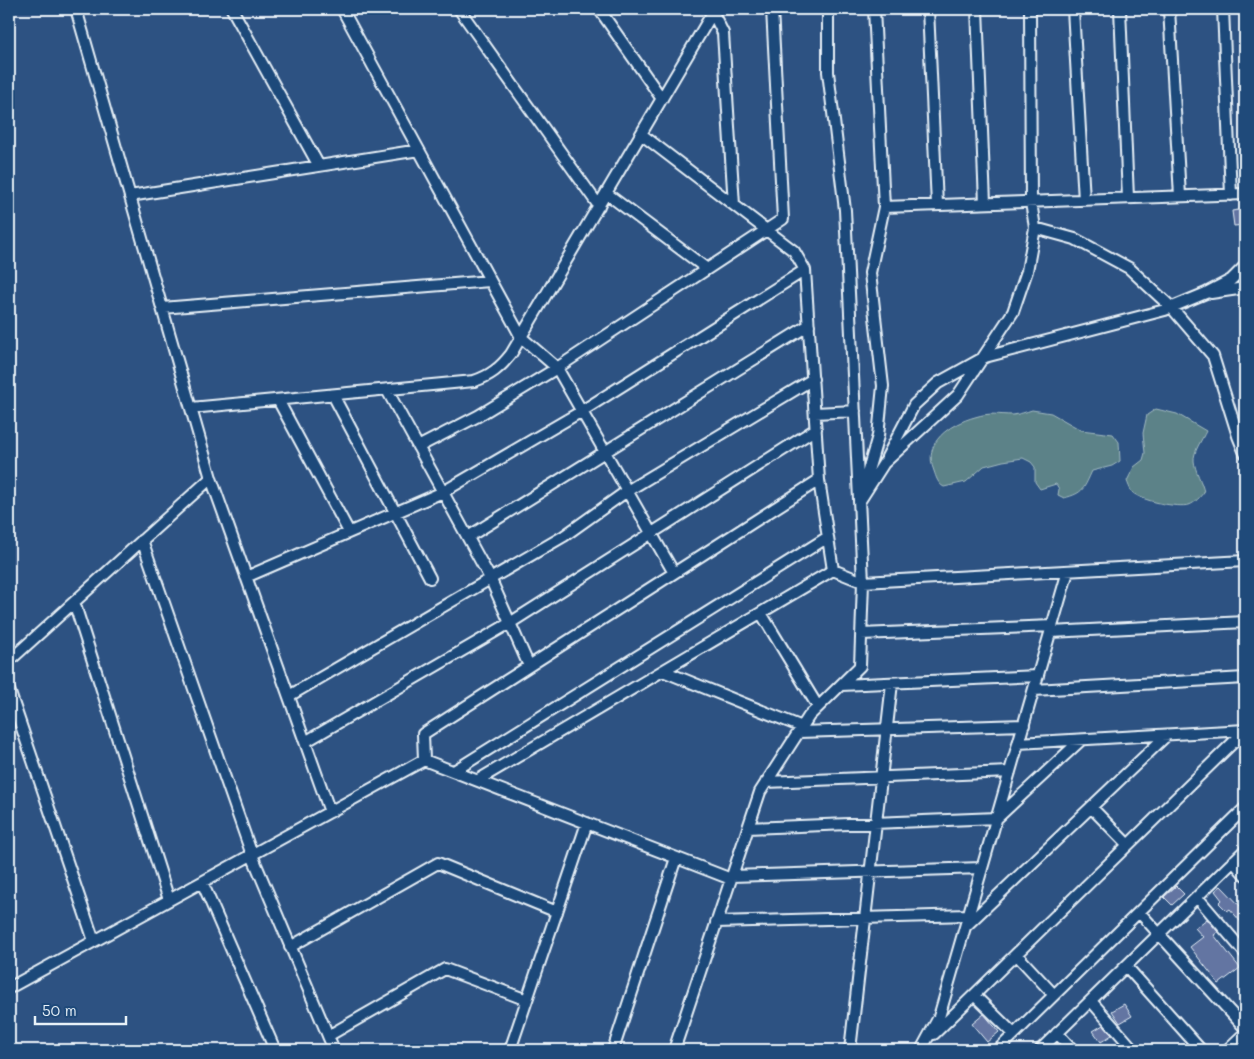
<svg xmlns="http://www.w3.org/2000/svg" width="1254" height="1059" font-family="Mali,sans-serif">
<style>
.green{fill:#5c8288;stroke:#a2bac0}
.building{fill:#6474a2;stroke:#e8f1f8}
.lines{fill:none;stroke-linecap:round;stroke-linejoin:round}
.street-casing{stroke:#e8f1f8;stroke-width:14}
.street{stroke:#1f4a7a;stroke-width:10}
</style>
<rect width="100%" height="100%" fill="#2d5282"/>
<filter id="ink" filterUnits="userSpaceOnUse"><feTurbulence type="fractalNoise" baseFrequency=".02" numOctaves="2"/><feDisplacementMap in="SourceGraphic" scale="10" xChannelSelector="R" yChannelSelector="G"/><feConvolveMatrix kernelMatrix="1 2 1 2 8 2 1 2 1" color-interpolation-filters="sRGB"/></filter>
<g filter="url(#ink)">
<!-- green -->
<path class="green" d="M1156 409 1177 414 1206 431C1202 440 1193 452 1194 461 1195 471 1202 482 1204 492 1200 497 1195 503 1189 505 1177 508 1141 501 1132 492 1130 489 1128 484 1127 481L1134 467 1143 460 1145 453 1143 433 1147 415Z
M1032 410 1051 413 1081 430 1113 434 1119 442 1120 461 1112 466 1092 471C1084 488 1084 493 1064 498L1058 495 1059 489 1056 484 1040 489 1035 482V467L1031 462 1023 458 1003 461 984 466 966 482 944 487C938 484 936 477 934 471 922 442 950 424 975 417 991 412 998 415 1013 415 1020 414 1026 412 1032 410Z"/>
<!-- building -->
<path class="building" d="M1245 209V225L1234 226 1232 211Z
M1176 886 1184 894 1172 905 1164 897Z
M1221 886 1245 911V927L1230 909 1227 911 1219 903 1222 900 1215 891Z
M1207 919 1218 932 1214 935 1240 968 1219 984 1190 947 1203 937 1195 928Z
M1124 1004 1132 1016 1120 1023 1112 1011Z
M984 1014 999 1032 987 1042 972 1024Z
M1103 1025 1112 1035 1101 1042 1093 1031Z"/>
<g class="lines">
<defs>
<path id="street" d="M76 9 211 478 330 812
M232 9 319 166
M342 9 521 337 557 368 674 573
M459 9 599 206
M599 9 662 99
M711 9 723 33 734 205
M874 9 884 207 870 273 883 386 878 436 859 502 884 463 958 395 1013 312 1027 271 1035 228 1031 202 1030 9
M928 9 937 205
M977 9 985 203
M1073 9 1084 200
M1120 9 1128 198
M1169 9 1180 196
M1223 9 1231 195
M641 134 794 251 805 270 819 480 833 570
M606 193 707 269
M130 196 419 150
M884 207 1245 194
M1035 228 1075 239 1129 268 1171 307 1213 356 1238 436 1245 453
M1211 293 1245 288
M162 308 490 281
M387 390 491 580 529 666
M333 395 430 578
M278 400 349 532
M191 408 474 381C490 376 500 368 511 354L713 12
M815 413 855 411
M418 447 478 416 557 368 783 219 772 9
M887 457 914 405 938 383 985 357 1165 310 1206 293 1231 280 1245 266
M468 537 809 325
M142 540 252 855 334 1050
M246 577 443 492 582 411 805 270
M74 602 169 900
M761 613 818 707
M1051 632 1245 622
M861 634 1052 626
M9 661 211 478
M663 671 802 727
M841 685 1038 676
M9 690 94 941
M1034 690 1245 678
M289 696 564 536 627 491 813 379
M799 732 1024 725
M305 742 510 623 816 429
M1018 743 1245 730
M424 760 423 734 819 480
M454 771 828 537
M478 780 833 570 863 582 1245 561
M766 782 1010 772
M1091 807 1128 845
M748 828 997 818 1081 740
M1233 861 1245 875
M732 876 982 868
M202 882 275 1050
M1197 897 1245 953
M1139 912 1245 1028
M716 922 969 915
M966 926 1167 735
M290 947 438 863 557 912
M1016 954 1054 995
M1126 966 1201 1050
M9 988 424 760 731 879
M974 995 1014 1034
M1091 1001 1134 1050
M1057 1033 1073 1050
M934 1034 1245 731
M328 1036 445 969 527 1000
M510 1050 587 823
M613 1050 676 858
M674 1050 760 792 809 716 860 666 863 582 845 210 828 72V9
M850 1050 892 683
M921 1050 939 1017 1068 571
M998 1050 1245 808
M1040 1050 1245 850
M1227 1050 1245 1033"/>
</defs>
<!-- street casing -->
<use href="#street" class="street-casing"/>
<!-- street -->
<use href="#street" class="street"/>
</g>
</g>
<!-- margin -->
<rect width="1254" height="1059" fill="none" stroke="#1f4a7a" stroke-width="30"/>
<rect x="15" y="15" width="1224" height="1029" fill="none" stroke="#e8f1f8" stroke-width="2" filter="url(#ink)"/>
<!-- scale -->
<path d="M35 1016v8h91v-8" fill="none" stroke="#e8f1f8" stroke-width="2.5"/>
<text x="42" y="1016" font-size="15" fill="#e8f1f8" stroke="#1f4a7a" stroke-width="4" paint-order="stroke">50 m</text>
</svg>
